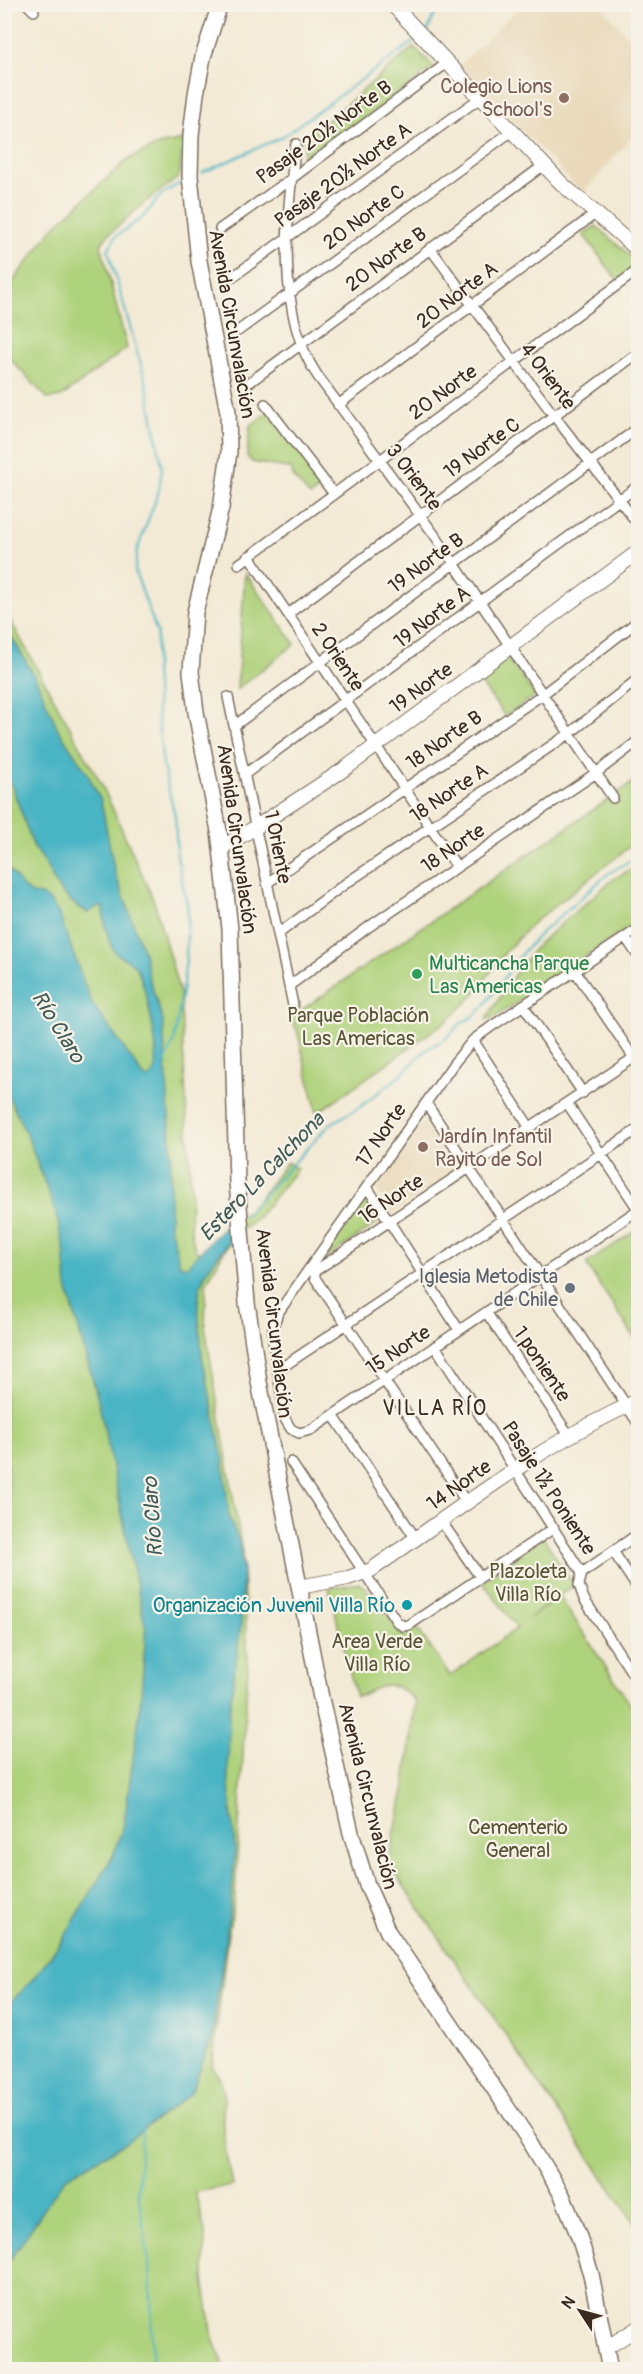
<svg xmlns="http://www.w3.org/2000/svg" width="643" height="2374" font-family="Pangolin,sans-serif">
<style>
.built{fill:#e9d9ba}
.green{fill:#afd27b;stroke:#757e4c;stroke-width:1.5}
.water{fill:#48b4c4;stroke:#426f71;stroke-width:1.5}
.lines{fill:none;stroke-linecap:round;stroke-linejoin:round}
.stream{stroke:#48b4c4;stroke-width:2}
.street-casing{stroke:#7b6d5e;stroke-width:12}
.secondary-casing{stroke:#7b6d5e;stroke-width:16}
.primary-casing{stroke:#7b6d5e;stroke-width:18}
.street{stroke:#fff;stroke-width:9}
.secondary{stroke:#fff;stroke-width:14}
.primary{stroke:#fff;stroke-width:15}
.education-dot{fill:#8d6e63;stroke:#f7f3e8;stroke-width:2}
.leisure-dot{fill:#2e9e5b;stroke:#f7f3e8;stroke-width:2}
.worship-dot{fill:#6b7280;stroke:#f7f3e8;stroke-width:2}
.culture-dot{fill:#0f9aa8;stroke:#f7f3e8;stroke-width:2}
.labels{text-anchor:middle;dominant-baseline:central;stroke-width:4.5;stroke-linejoin:round;paint-order:stroke}
.education-label{font-size:20px;fill:#785e54;stroke:#f7f3e8;text-anchor:end}
.street-label{font-size:20px;fill:#3b2a1e;stroke:#f7f3e8}
.leisure-label{font-size:20px;fill:#27864d;stroke:#f7f3e8;text-anchor:start}
.park-label{font-size:20px;fill:#585435;stroke:#f7f3e8}
.worship-label{font-size:20px;fill:#5b616d;stroke:#f7f3e8;text-anchor:end}
.culture-label{font-size:20px;fill:#0d838f;stroke:#f7f3e8;text-anchor:end}
.water-label{font-size:21px;font-style:italic;fill:#405a58;stroke:#f7f3e8}
.neighbourhood-label{font-size:21px;letter-spacing:1.5px;fill:#3b2a1e;stroke:#f7f3e8}
</style>
<rect width="100%" height="100%" fill="#f7f3e8"/>
<filter id="ink" filterUnits="userSpaceOnUse"><feTurbulence type="fractalNoise" baseFrequency=".0167" numOctaves="2"/><feDisplacementMap in="SourceGraphic" scale="12" xChannelSelector="R" yChannelSelector="G"/><feConvolveMatrix kernelMatrix="1 2 1 2 8 2 1 2 1" color-interpolation-filters="sRGB"/></filter>
<filter id="wash" filterUnits="userSpaceOnUse"><feTurbulence type="fractalNoise" baseFrequency=".008" numOctaves="4" result="noise"/><feDisplacementMap in="SourceGraphic" scale="24" xChannelSelector="R" yChannelSelector="G"/><feGaussianBlur stdDeviation="1.35" result="paint"/><feColorMatrix in="noise" values="0 0 0 0 0 0 0 0 0 0 0 0 0 0 0 0 0 1.4 0 .05"/><feComposite in="paint" operator="in"/></filter>
<g filter="url(#wash)">
<rect width="100%" height="100%" fill="#f3ead5"/>
<!-- built -->
<path class="built" d="M521 5H600L638 46V130L583 193 459 66Z
M424 1121 456 1172 392 1214 377 1190Z"/>
<!-- green -->
<path class="green" d="M414 47 434 67 302 165 305 139Z
M184 140 179 177 144 203 107 236 101 245 127 348 61 397 48 399 9 358 7 305 13 281 55 226 127 160 158 145Z
M596 226 636 261 637 268 618 281 583 234Z
M270 411 323 486 310 496 293 477 292 469 252 462 247 456 250 426Z
M245 573 295 644 237 689Z
M4 609 102 785 154 901 180 994 191 1187C191 1208 187 1236 198 1254L254 1205 287 1162 297 1169 260 1215 242 1230 224 1251 206 1284 205 1327 242 1551 248 1664 235 1898 228 1935 212 2066C230 2091 222 2097 223 2124 223 2145 229 2166 232 2186L195 2192 205 2232 204 2278 213 2339 225 2369H5L4 1612 12 1537 5 1424Z
M507 659 510 660 535 696 505 716 479 681Z
M638 779V840L533 923 507 950 472 997 448 1020 317 1113 297 1030 290 1018Z
M638 865V921L495 1017 486 1019 515 974 538 944 612 880Z
M367 1197 377 1223 320 1263Z
M638 1229V1343L586 1264Z
M543 1537 574 1585 529 1618 560 1597 638 1716V2228L388 1863 405 1786 415 1701C389 1676 387 1685 356 1697L329 1588 359 1583 366 1588 403 1636 417 1628 450 1676 517 1628 482 1581Z"/>
<!-- water -->
<path class="water" d="M4 624 36 679 58 729 87 773 101 801 115 873 144 953 149 978 163 1021 171 1144 170 1226 180 1265 186 1267 231 1220 233 1237 207 1270 200 1286 198 1305 202 1356 223 1458 229 1517 239 1541 243 1573 241 1625 229 1713 228 1773 235 1850 232 1894 212 2037 191 2093 124 2144 65 2178 5 2268V2006L22 1991 41 1969 63 1939 113 1856 124 1824 140 1708 146 1630 98 1399 67 1287 64 1247 55 1211 28 1138 5 1089V865L24 888 32 894 42 895 51 902 59 914 91 1002 145 1078H150C155 1072 157 1064 156 1056 156 1038 145 978 134 965 129 959 120 958 115 952 108 944 103 918 103 907H97L88 913C78 907 66 899 59 889 49 876 47 860 34 848L11 784 5 777Z"/>
<g class="lines">
<!-- stream -->
<path class="stream" d="M427 32 439 4
M202 173 282 137 415 41
M165 1063 174 1041 181 999 186 960 188 909 177 856 175 816 163 766 157 711 155 667 157 633 135 571 137 550 159 491 162 467 147 386 108 250 116 236 142 218 161 195 180 183
M245 1215 330 1124 360 1107 397 1078 427 1049 445 1039 461 1023 474 1016 484 1006 523 952 540 934 609 873 638 856
M142 2128 138 2191 150 2270 153 2370"/>
</g>
</g>
<g filter="url(#ink)">
<g class="lines">
<defs>
<path id="street" d="M27 4 34 11
M4 5 5 4
M296 144C286 214 276 314 317 375L436 537 613 798
M220 229 291 179 447 63
M430 248 555 417 638 524
M227 281 480 98
M238 331 512 131
M250 382 544 165
M265 404 334 494
M338 405 595 214
M249 556 457 867
M239 564 638 270
M288 614 638 353
M228 697 293 1005
M234 726 638 428
M245 774 638 486
M267 883 543 694 638 621
M638 929 492 1026 473 1040 454 1063 278 1313 273 1326V1339L285 1419 291 1429 299 1433 311 1430 638 1210
M278 934 345 884 569 734 638 679
M626 938 638 956
M575 971 634 1058
M289 986 370 926 596 773 638 741
M523 1005 583 1093
M473 1040 530 1128
M426 1103 638 1423
M567 1103 638 1209
M367 1187 459 1330
M486 1312 569 1435
M435 1346 582 1573 579 1585 584 1599 638 1682
M278 1370 638 1129
M333 1415 416 1539
M291 1462 397 1622 403 1626 409 1625 554 1528
M467 1503 315 1278V1271L638 1055
M441 1521 480 1577
M613 1551 638 1589
M582 1573 638 1534"/>
<path id="secondary" d="M392 4 562 184 638 250
M221 848 256 827 346 768 638 552
M299 1587 348 1578 371 1570C458 1510 541 1444 638 1401
M606 2348 638 2328"/>
<path id="primary" d="M220 4 203 57 196 94 191 135 190 176 199 261 228 412 229 452 221 508 195 612 191 672 196 712 219 831 230 929 237 1182 247 1303 259 1382 321 1698 351 1833 367 1885 388 1932 531 2143 562 2195 578 2234 591 2274 610 2370"/>
</defs>
<!-- street casing -->
<use href="#street" class="street-casing"/>
<!-- secondary casing -->
<use href="#secondary" class="secondary-casing"/>
<!-- primary casing -->
<use href="#primary" class="primary-casing"/>
<!-- street -->
<use href="#street" class="street"/>
<!-- secondary -->
<use href="#secondary" class="secondary"/>
<!-- primary -->
<use href="#primary" class="primary"/>
</g>
</g>
<!-- markers -->
<g class="education-dot">
<circle cx="564" cy="98" r="6"/>
<circle cx="423" cy="1147" r="6"/>
</g>
<circle class="leisure-dot" cx="417" cy="974" r="6"/>
<circle class="worship-dot" cx="570" cy="1288" r="6"/>
<circle class="culture-dot" cx="407" cy="1605" r="6"/>
<g class="labels">
<!-- education labels -->
<g class="education-label">
<text x="552" y="86">Colegio Lions<tspan x="552" dy="23">School's</tspan></text>
<text x="435" y="1136" text-anchor="start">Jardín Infantil<tspan x="435" dy="23">Rayito de Sol</tspan></text>
</g>
<!-- street labels -->
<g class="street-label">
<text transform="translate(324 132) rotate(-36)">Pasaje 20½ Norte B</text>
<text transform="translate(343 175) rotate(-36)">Pasaje 20½ Norte A</text>
<text transform="translate(364 217) rotate(-36)">20 Norte C</text>
<text transform="translate(386 259) rotate(-36)">20 Norte B</text>
<text transform="translate(457 295) rotate(-37)">20 Norte A</text>
<text transform="translate(232 324) rotate(80)">Avenida Circunvalación</text>
<text transform="translate(548 376) rotate(53)">4 Oriente</text>
<text transform="translate(443 392) rotate(-36)">20 Norte</text>
<text transform="translate(482 448) rotate(-36)">19 Norte C</text>
<text transform="translate(414 477) rotate(53)">3 Oriente</text>
<text transform="translate(426 563) rotate(-36)">19 Norte B</text>
<text transform="translate(432 617) rotate(-37)">19 Norte A</text>
<text transform="translate(338 657) rotate(56)">2 Oriente</text>
<text transform="translate(421 688) rotate(-36)">19 Norte</text>
<text transform="translate(444 740) rotate(-35)">18 Norte B</text>
<text transform="translate(449 793) rotate(-34)">18 Norte A</text>
<text transform="translate(237 839) rotate(82)">Avenida Circunvalación</text>
<text transform="translate(278 847) rotate(79)">1 Oriente</text>
<text transform="translate(453 848) rotate(-34)">18 Norte</text>
<text transform="translate(381 1135) rotate(-55)">17 Norte</text>
<text transform="translate(391 1199) rotate(-34)">16 Norte</text>
<text transform="translate(274 1323) rotate(83)">Avenida Circunvalación</text>
<text transform="translate(398 1350) rotate(-34)">15 Norte</text>
<text transform="translate(542 1364) rotate(56)">1 poniente</text>
<text transform="translate(459 1485) rotate(-35)">14 Norte</text>
<text transform="translate(549 1488) rotate(57)">Pasaje 1½ Poniente</text>
<text transform="translate(368 1796) rotate(76)">Avenida Circunvalación</text>
</g>
<!-- leisure labels -->
<g class="leisure-label">
<text x="429" y="963">Multicancha Parque<tspan x="429" dy="23">Las Americas</tspan></text>
</g>
<!-- park labels -->
<g class="park-label">
<text x="358" y="1015">Parque Población<tspan x="358" dy="23">Las Americas</tspan></text>
<text x="528" y="1571">Plazoleta<tspan x="528" dy="23">Villa Río</tspan></text>
<text x="377" y="1641">Area Verde<tspan x="377" dy="23">Villa Río</tspan></text>
<text x="518" y="1827">Cementerio<tspan x="518" dy="23">General</tspan></text>
</g>
<!-- worship labels -->
<g class="worship-label">
<text x="558" y="1276">Iglesia Metodista<tspan x="558" dy="23">de Chile</tspan></text>
</g>
<!-- culture labels -->
<g class="culture-label">
<text x="395" y="1605">Organización Juvenil Villa Río</text>
</g>
<!-- water labels -->
<g class="water-label">
<text transform="translate(58 1027) rotate(58)">Río Claro</text>
<text transform="translate(262 1177) rotate(-46)">Estero La Calchona</text>
<text transform="translate(153 1517) rotate(-94)">Río Claro</text>
</g>
<!-- neighbourhood labels -->
<g class="neighbourhood-label">
<text x="435" y="1408">VILLA RÍO</text>
</g>
</g>
<!-- margin -->
<rect width="643" height="2374" fill="none" stroke="#f7f3e8" stroke-width="24"/>
<!-- north arrow -->
<g transform="translate(580 2311) rotate(306)" stroke="#f7f3e8" stroke-width="4.5" paint-order="stroke">
<path d="M0-4.5L10 22L0 15L-10 22Z" fill="#3b2a1e"/>
<text y="-9" font-size="16" font-weight="bold" text-anchor="middle" fill="#3b2a1e">N</text>
</g>
</svg>
